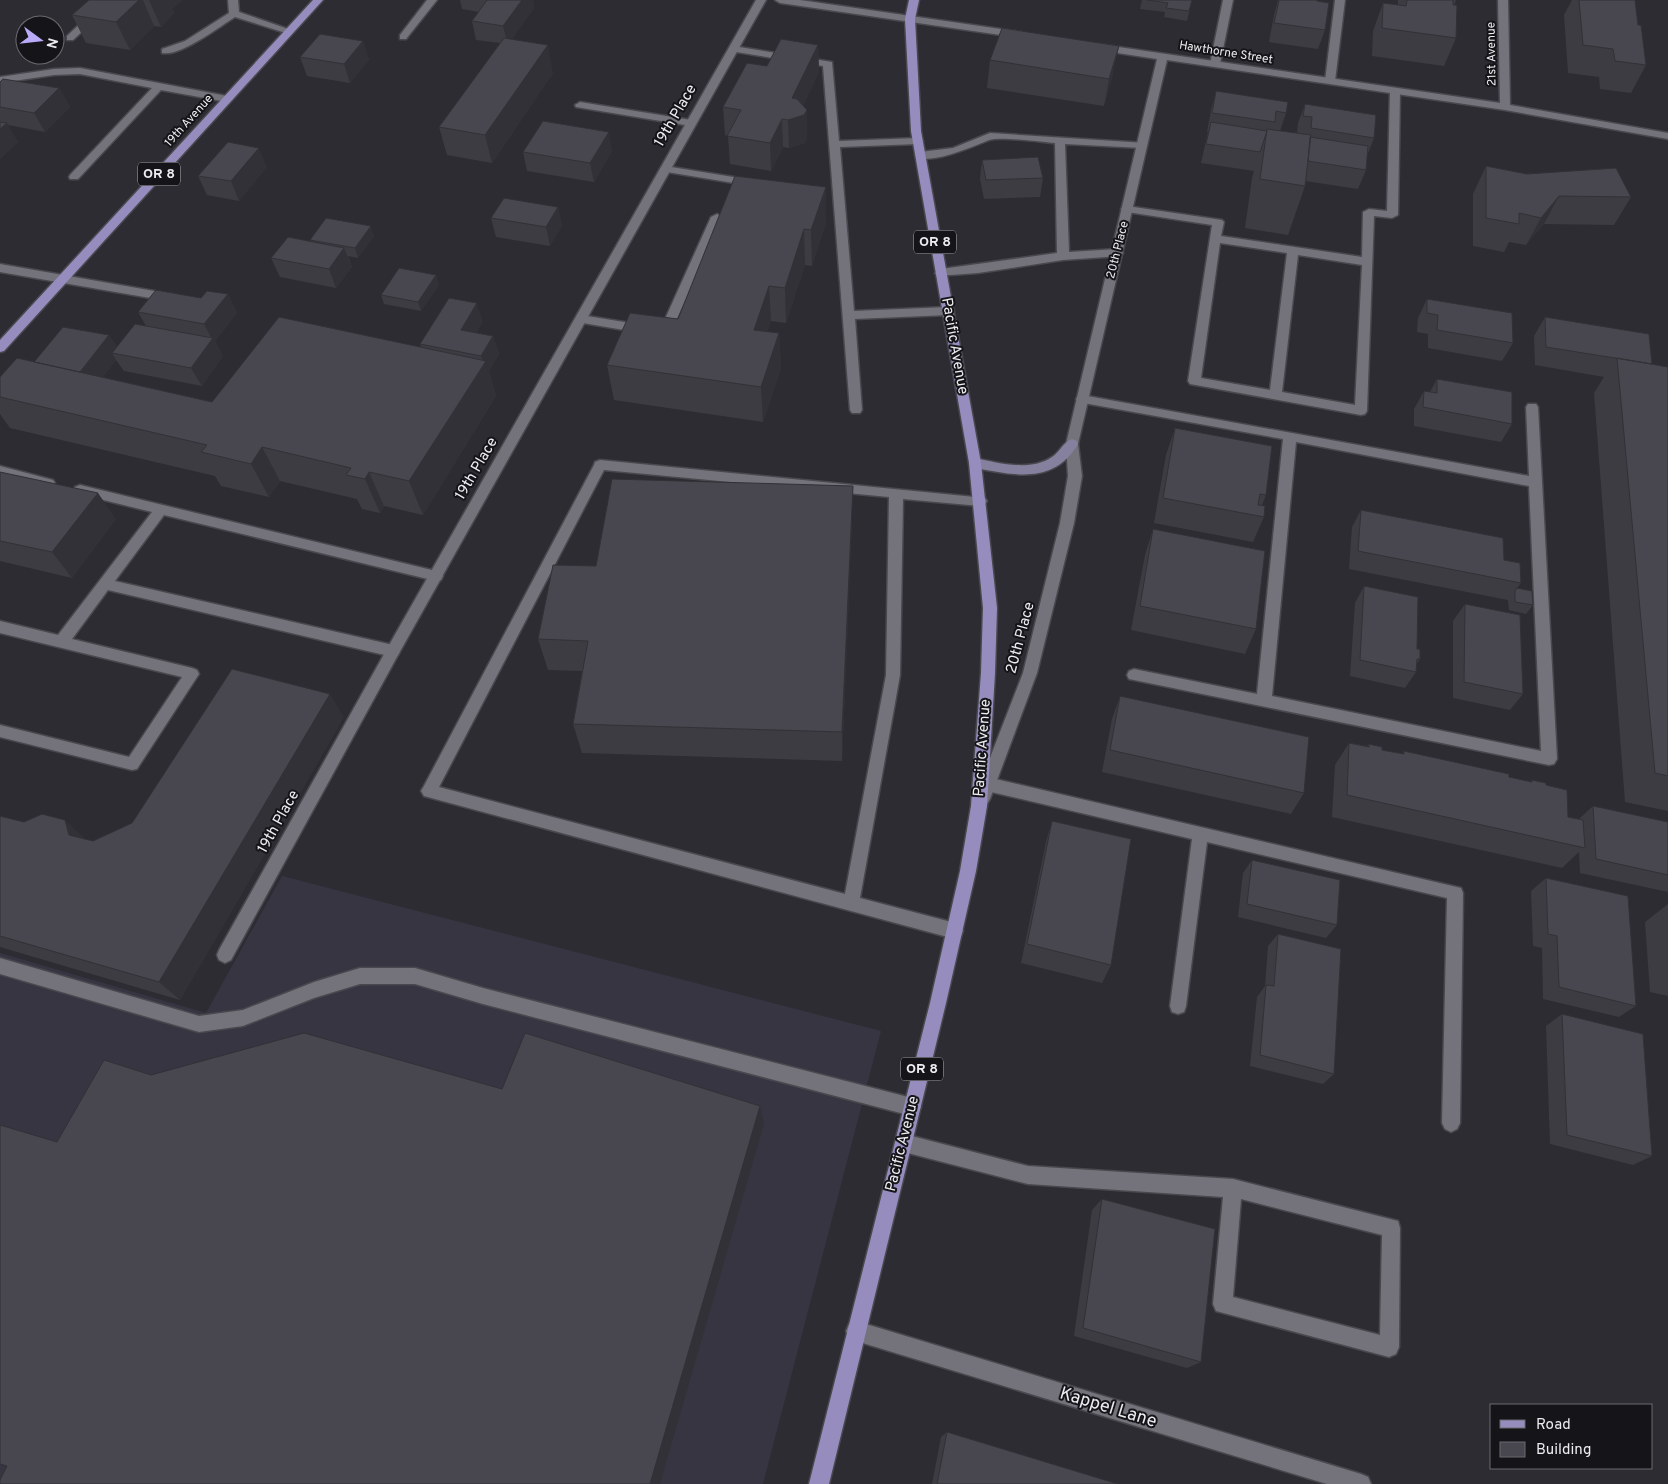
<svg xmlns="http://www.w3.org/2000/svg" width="1668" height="1484" font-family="Overpass,sans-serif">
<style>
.built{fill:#373542}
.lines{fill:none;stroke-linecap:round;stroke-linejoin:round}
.lane-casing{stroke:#49484e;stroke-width:3}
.street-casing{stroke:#49484e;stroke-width:3}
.secondary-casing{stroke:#49484e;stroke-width:3}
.primary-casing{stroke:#49484e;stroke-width:3}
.lane{fill:#74737b;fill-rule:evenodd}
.street{fill:#74737b;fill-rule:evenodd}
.secondary{fill:#85809d;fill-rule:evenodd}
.primary{fill:#968dbe;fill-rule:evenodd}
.wall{fill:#3e3c43}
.shaded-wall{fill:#323137}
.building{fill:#48464e;stroke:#323137}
.labels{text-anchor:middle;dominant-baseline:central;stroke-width:4;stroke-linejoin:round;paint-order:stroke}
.far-street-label{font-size:12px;fill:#ececf1;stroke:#151418}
.shield{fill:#151418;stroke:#acabb0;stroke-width:1}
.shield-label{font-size:14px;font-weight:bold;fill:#ececf1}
.street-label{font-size:15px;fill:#ececf1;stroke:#151418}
.near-street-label{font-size:18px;fill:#ececf1;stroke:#151418}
</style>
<rect width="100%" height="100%" fill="#2d2c33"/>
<!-- built -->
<path class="built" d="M282 876 881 1031 763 1484H0V953L206 1013Z"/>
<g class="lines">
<defs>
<path id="lane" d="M105 0H116L73 40H67V36Z
M228 0H238L239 12 294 31 289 34 235 17C219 27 180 57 162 53V49L185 41 229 13Z
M427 0H437L406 39H400V35Z
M1223 0H1233L1220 64 1215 67 1210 64Z
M1335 0H1345L1335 81 1330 84 1325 81Z
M733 46 832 62 839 141 918 138 923 141 918 144 840 147 854 311 948 307 954 311 948 315 855 319 862 410 860 413H852L850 410 823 66 730 51V47Z
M80 68 227 96 232 99 227 102 161 90 78 179H70L69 177 70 175 152 88 80 74 54 75 0 83V77L54 69Z
M1395 88 1400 91 1398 215 1392 218 1374 216 1367 411 1365 414 1361 415 1190 384 1188 381 1212 225 1127 212 1123 211 1121 209 1123 207 1127 206 1222 220 1224 222 1221 236 1362 257 1363 212 1369 209 1387 211 1390 91ZM1220 243 1287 253 1270 390 1201 378ZM1298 255 1362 265 1355 405 1282 392Z
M580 102 691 120 696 123 691 126 576 107 575 105Z
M990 133 1146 143 1147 145 1146 147 1142 148 1065 144 1069 252 1117 249 1123 253 1121 256 1063 260 978 273 937 276 935 273 941 269 1057 253 1055 143C1041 142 1000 136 989 140 974 146 927 167 915 155L920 152 953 148Z
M665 166 752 180 757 183 752 186 661 171 660 169Z
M717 214 723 217 669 336 665 337 577 322 575 319 577 316 581 315 661 328 711 217Z
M0 264 160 292 162 295 156 299 0 272Z
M1082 395 1529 476 1526 407 1528 404H1536L1538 407 1557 759 1554 764 1549 765 1129 679 1127 675 1129 671 1134 669 1257 694 1283 439 1078 402 1076 399 1078 396ZM1296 442 1529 486 1541 751 1272 696Z
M600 460 985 498 987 501 985 504 980 506 903 499 900 675 860 898 955 923 961 926 963 931 961 936 955 939 424 796 421 791 424 786 594 465 595 462ZM604 470 889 497 886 675 845 894 439 787Z
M0 466 53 480 55 483 53 486 48 488 0 476Z
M80 485 436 571 441 572 443 576 441 580 436 581 164 515 115 581 393 645 398 647 400 651 398 655 393 657 108 590 72 639 192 668 197 670 199 674 137 769 132 770 0 737V725L129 757 182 677 0 633V621L58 635 152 512 75 493 73 490 75 487Z
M987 777 1461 888 1463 893 1460 1123 1457 1129 1451 1132 1445 1129 1442 1123 1447 898 1207 842 1186 1006 1184 1012 1178 1014 1172 1012 1170 1006 1192 839 987 791 982 789 979 784 982 779Z
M0 958 199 1016 243 1010 314 982 360 968H415L483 988 912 1098 918 1101 921 1107 918 1113 912 1116 483 1004 415 984H360L314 998 243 1026 199 1032 0 974Z
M904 1134 1028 1166 1233 1179 1398 1221 1400 1228 1399 1347 1396 1354 1389 1357 1216 1311 1213 1304 1223 1197 1028 1184 904 1152 898 1149 895 1143 898 1137ZM1241 1199 1382 1235 1380 1335 1233 1297Z
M856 1321 1361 1474 1368 1477 1371 1484H1327L856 1341 849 1338 846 1331 849 1324Z"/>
<path id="street" d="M756 0H766L398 655 231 960 225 963 219 960 217 955 219 950 388 647Z
M775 0H800L1021 32 1026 35 1021 38 780 3Z
M1498 0H1508L1510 105 1668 133V139L1505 110 1167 60 1078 444 1082 476 1074 523 1037 673 990 799 987 804 982 806 977 804 974 799 1023 673 1060 523 1068 476 1066 444 1157 59 1098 50 1093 47 1098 44 1500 103Z"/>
<path id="secondary" d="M1072 439 1077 441 1078 444C1054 485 1014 475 975 468L970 466 969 463 970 460 975 458C999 463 1030 472 1052 457 1060 452 1063 442 1072 439Z"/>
<path id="primary" d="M313 0H323L4 351 0 352V340Z
M909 0H919L915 19 921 131 981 463 997 608 995 673 987 806 976 871 946 1003 829 1484H809L930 1003 960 871 971 806 981 673 983 608 969 463 911 131 905 19Z"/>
</defs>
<!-- lane casing -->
<use href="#lane" class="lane-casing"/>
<!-- street casing -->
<use href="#street" class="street-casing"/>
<!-- secondary casing -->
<use href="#secondary" class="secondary-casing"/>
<!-- primary casing -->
<use href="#primary" class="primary-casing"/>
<!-- lane -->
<use href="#lane" class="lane"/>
<!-- street -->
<use href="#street" class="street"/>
<!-- secondary -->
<use href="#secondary" class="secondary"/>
<!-- primary -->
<use href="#primary" class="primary"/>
</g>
<!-- wall -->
<path class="wall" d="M89 0H182L172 9 174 13 161 27 154 26 130 50 86 43 72 15Z
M460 0H533L534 8 512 39 553 73 492 163 447 155 439 127 500 43 476 40 472 21 479 12 462 9Z
M1142 0H1192L1187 21 1164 17 1165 12 1140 9Z
M1278 0H1317L1325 30 1318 49 1269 42 1274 15Z
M1398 0H1456L1454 5 1456 38 1444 66 1372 56 1373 31 1383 3 1398 5Z
M1572 0H1635L1638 25 1646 65 1631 93 1600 89 1599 77 1568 73 1564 15Z
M363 41 369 60 350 83 307 76 300 57Z
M818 45 819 72 803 106 807 138 805 143 789 148 783 147 771 171 730 164 728 136 725 135 723 107 767 66Z
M990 60 1113 74 1104 106 987 88Z
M0 82 59 88 70 107 45 132 8 125 18 142 0 159Z
M1216 91 1286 113 1280 131 1297 133 1298 123 1305 104 1374 138 1367 156 1366 170 1358 189 1305 181V186L1288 235 1245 228 1252 178 1254 171 1201 163 1208 132H1207L1211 110Z
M612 151 594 182 527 171 523 152Z
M982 160 1043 178 1040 197 984 199 980 179Z
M1486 166 1631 197 1614 225 1544 224 1526 245 1509 242 1504 252 1473 246V194Z
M267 167 239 201 207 195 198 176Z
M826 187V223L812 266 805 265 786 323 771 321 767 332 779 333 781 368 763 422 614 400 607 365 678 319Z
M558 207 562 226 550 246 496 237 491 218Z
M374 236 358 258 348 256 352 267 336 288 280 277 271 258 310 242V240Z
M436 275 439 285 421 311 384 304 381 295Z
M228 294 237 313 215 341 223 356 202 386 124 371 116 360 103 377 212 402 421 347 420 344 483 322 476 333 493 336 499 354 489 371 496 396 423 515 384 506 380 513 362 509 357 499 280 481 269 497 221 486 215 476 10 428 0 414V377L34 362 109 335 117 347 146 326 138 312 201 298Z
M1427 299 1513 343 1502 361 1428 348V334L1417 332 1418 318Z
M1545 317 1652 364 1668 367V811L1625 802 1594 393 1604 377 1535 365 1534 336Z
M1437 379 1512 424 1501 442 1414 426V409L1424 391 1430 392Z
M1175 428 1266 495 1262 505 1264 517 1253 542 1154 523 1166 455Z
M0 472 116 519 72 578 0 561Z
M1361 510 1504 560 1521 583 1517 588 1533 605 1526 614 1509 610 1508 600 1349 569 1352 527Z
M852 520 842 761 582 753 573 724 582 671 548 670 538 639 596 566Z
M1153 529 1256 629 1245 654 1131 630 1145 555Z
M1364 586 1417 649 1420 659 1416 665V672L1405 688 1350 676 1355 603Z
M1465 604 1523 694 1510 710 1453 698V621Z
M1120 696 1304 793 1291 814 1102 772 1112 719Z
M344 717 180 1000 0 947V816L93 841 132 823Z
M1349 743 1367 746 1369 744 1382 750 1402 754 1404 751 1509 777 1530 782 1532 780 1546 785 1568 817 1579 819 1593 806 1668 822V892L1580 873 1579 852 1562 868 1332 817 1335 765Z
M1052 821 1111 965 1102 983 1021 963 1046 842Z
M1252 860 1337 925 1326 938 1238 917 1243 873Z
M1546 878 1636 1006 1619 1017 1543 999 1542 948 1533 946 1531 891Z
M1668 904V996L1650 992 1645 922Z
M1278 934 1334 1074 1323 1084 1250 1066 1257 997 1265 986 1268 946Z
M1562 1014 1652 1156 1633 1165 1550 1144 1546 1026Z
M1102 1199 1201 1362 1187 1368 1074 1336 1092 1210Z
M947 1432 1118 1484H932L941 1437Z"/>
<!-- shaded-wall -->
<path class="shaded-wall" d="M139 0H143L154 26 130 50 116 22Z
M149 0H182L172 9 174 13 161 27Z
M522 0H533L534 8 508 45 503 26Z
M363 41 369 60 350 83 344 64Z
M548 45 553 73 492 163 485 135Z
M818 45 819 72 798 117 807 110V138L805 143 789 148 788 120 792 98Z
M1119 46 1113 74 1104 106 1109 79Z
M59 88 70 107 45 132 34 113Z
M782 119 783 147 771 171 770 143Z
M7 123 18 142 0 159V129Z
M609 132 612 151 594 182 590 163Z
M259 148 267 167 239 201 231 181Z
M826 187V223L812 266 811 230Z
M1559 196 1544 224 1526 245 1541 218Z
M558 207 562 226 550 246 546 227Z
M371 226 374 236 358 258 355 248Z
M804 229 805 265 786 323 785 288Z
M344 248 352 267 336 288 329 269Z
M436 275 439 285 421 311 418 302Z
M769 286 771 321 756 365 754 330Z
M228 294 237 313 215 341 223 356 202 386 191 368 212 339 204 324Z
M477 303 483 322 467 348 461 330Z
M779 333 781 368 763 422 761 387Z
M109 335 121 354 112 353 116 360 91 392 79 373Z
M493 336 499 354 489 371 496 396 423 515 409 481 484 365 481 356Z
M262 447 280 481 269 497 251 464Z
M369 472 384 506 380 513 365 479Z
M853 486 852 520 842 761V732Z
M98 493 116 519 72 578 52 552Z
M330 694 344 717 180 1000 159 982Z
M65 820 88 841 69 835Z
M760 1106 764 1124 660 1484H650Z"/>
<!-- building -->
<path class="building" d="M89 0H139L116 22 72 15Z
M487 0H522L503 26 472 21Z
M1147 0H1192L1189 11 1166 8 1168 3Z
M1279 0H1317V1L1329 3 1325 30 1274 23Z
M1407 0H1453V5H1457L1456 38 1382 28 1383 3 1406 6Z
M1579 0H1635L1638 25H1641L1646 65 1615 61 1613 49 1583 45Z
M1002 28 1119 46 1109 79 990 60Z
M320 34 363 41 344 64 300 57Z
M504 38 548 45 485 135 439 127Z
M781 39 818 45 792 98 797 99 807 110 804 115 788 120 782 119 770 143 727 136 741 110 723 107 747 63 767 66Z
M3 79 59 88 34 113 0 107V82Z
M1216 91 1288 102 1286 113 1276 111 1275 122 1212 113Z
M1305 104 1376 115 1374 138 1311 128 1312 117 1303 116Z
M543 121 609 132 590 163 523 152Z
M0 122 7 123 0 129Z
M1211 122 1267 131 1260 152 1206 144Z
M1267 129 1311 135 1305 186 1260 179Z
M1310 137 1368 146 1366 170 1308 161Z
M228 142 259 148 231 181 198 176Z
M1038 157 1043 178 986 180 982 160Z
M1486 166 1527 174 1616 168 1631 197 1559 196 1541 218 1519 213V224L1486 218Z
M735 176 826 187 811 230 804 229 785 288 769 286 754 330 779 333 761 387 607 365 630 313 678 319Z
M504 198 558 207 546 227 491 218Z
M326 218 371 226 355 248 310 240Z
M288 237 344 248 329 269 271 258Z
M399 268 436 275 418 302 381 295Z
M156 290 201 298 207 291 228 294 204 324 138 312Z
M449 298 477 303 461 330 493 336 481 356 420 344Z
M1427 299 1512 313 1513 343 1437 330 1438 315 1427 313Z
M279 317 486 361 409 481 369 472 365 479 346 475 351 468 262 447 251 464 201 452 207 445 0 397V377L17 358 212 402Z
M1545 317 1649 334 1652 364 1546 347Z
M135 324 213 338 191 368 112 353Z
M63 327 109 335 80 372 34 362Z
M1617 358 1668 367V776L1655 773Z
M1437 379 1512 392V424L1423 407 1424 391 1437 393Z
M1175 428 1272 446 1266 495 1260 494 1258 505 1265 506 1264 517 1163 498Z
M0 472 98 493 52 552 0 541Z
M612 479 853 486 842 732 573 724 588 641 538 639 553 565 596 566Z
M1361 510 1503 538 1504 560 1520 563 1521 583 1358 551Z
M1153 529 1265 551 1256 629 1140 606Z
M1364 586 1418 597 1417 649H1420V659H1417L1416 672 1360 660Z
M1517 588 1532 591 1533 605 1515 602V591Z
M1465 604 1520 615 1523 694 1464 682Z
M232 669 330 694 159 982 0 936V816L24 822 42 814 65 820 69 835 93 841 132 823Z
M1120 696 1309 737 1304 793 1110 750Z
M1349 743 1369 747V744L1382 747V750L1404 754V751L1509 774V777L1532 782V780L1546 783V785L1567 790 1568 817 1583 820 1585 848 1347 795Z
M1593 806 1668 822V875L1596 859Z
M1052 821 1131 839 1111 965 1027 944Z
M1252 860 1340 880 1337 925 1247 904Z
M1546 878 1628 896 1636 1006 1559 987 1557 936 1548 934Z
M1278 934 1341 949 1334 1074 1260 1055 1266 985 1274 986Z
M1562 1014 1643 1034 1652 1156 1567 1135Z
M304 1033 502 1089 525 1033 760 1106 650 1484H0V1480L7 1466 0 1464V1125L57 1142 104 1060 151 1075Z
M1102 1199 1215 1229 1201 1362 1083 1328Z
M947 1432 1118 1484H937Z"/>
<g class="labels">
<!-- far-street labels -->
<g class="far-street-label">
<text transform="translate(1226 53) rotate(9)">Hawthorne Street</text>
<text transform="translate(1492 54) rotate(-91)">21st Avenue</text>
<text transform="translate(189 121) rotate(-48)">19th Avenue</text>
<text transform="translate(1118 250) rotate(-76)">20th Place</text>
</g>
<!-- shield labels -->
<g class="shield">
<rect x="138" y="162.5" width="42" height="23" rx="4"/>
<rect x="914" y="230.5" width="42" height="23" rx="4"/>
<rect x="901" y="1057.5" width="42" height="23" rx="4"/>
</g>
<g class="shield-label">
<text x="159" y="174">OR 8</text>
<text x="935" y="242">OR 8</text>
<text x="922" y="1069">OR 8</text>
</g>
<!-- street labels -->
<g class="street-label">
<text transform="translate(676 116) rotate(-60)">19th Place</text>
<text transform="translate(954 346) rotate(80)">Pacific Avenue</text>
<text transform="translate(477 469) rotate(-60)">19th Place</text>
<text transform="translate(1021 638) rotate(-75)">20th Place</text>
<text transform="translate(983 748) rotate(-86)">Pacific Avenue</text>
<text transform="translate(279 822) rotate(-61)">19th Place</text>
<text transform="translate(903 1144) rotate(-76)">Pacific Avenue</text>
</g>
<!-- near-street labels -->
<g class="near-street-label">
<text transform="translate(1108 1408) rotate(17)">Kappel Lane</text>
</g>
</g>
<!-- legend -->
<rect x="1490" y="1404" width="162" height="65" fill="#151418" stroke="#6b6a6f"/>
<rect x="1500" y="1420" width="25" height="8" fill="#968dbe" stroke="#6b6a6f"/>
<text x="1536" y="1429" font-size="15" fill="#ececf1">Road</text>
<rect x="1500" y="1442" width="25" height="15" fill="#48464e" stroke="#6b6a6f"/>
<text x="1536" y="1454" font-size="15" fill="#ececf1">Building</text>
<!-- north arrow -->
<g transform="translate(40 40) rotate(105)"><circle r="24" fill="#151418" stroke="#6b6a6f"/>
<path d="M0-4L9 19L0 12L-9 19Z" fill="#baaaf7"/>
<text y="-8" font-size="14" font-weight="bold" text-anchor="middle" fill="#ececf1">N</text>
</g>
</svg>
